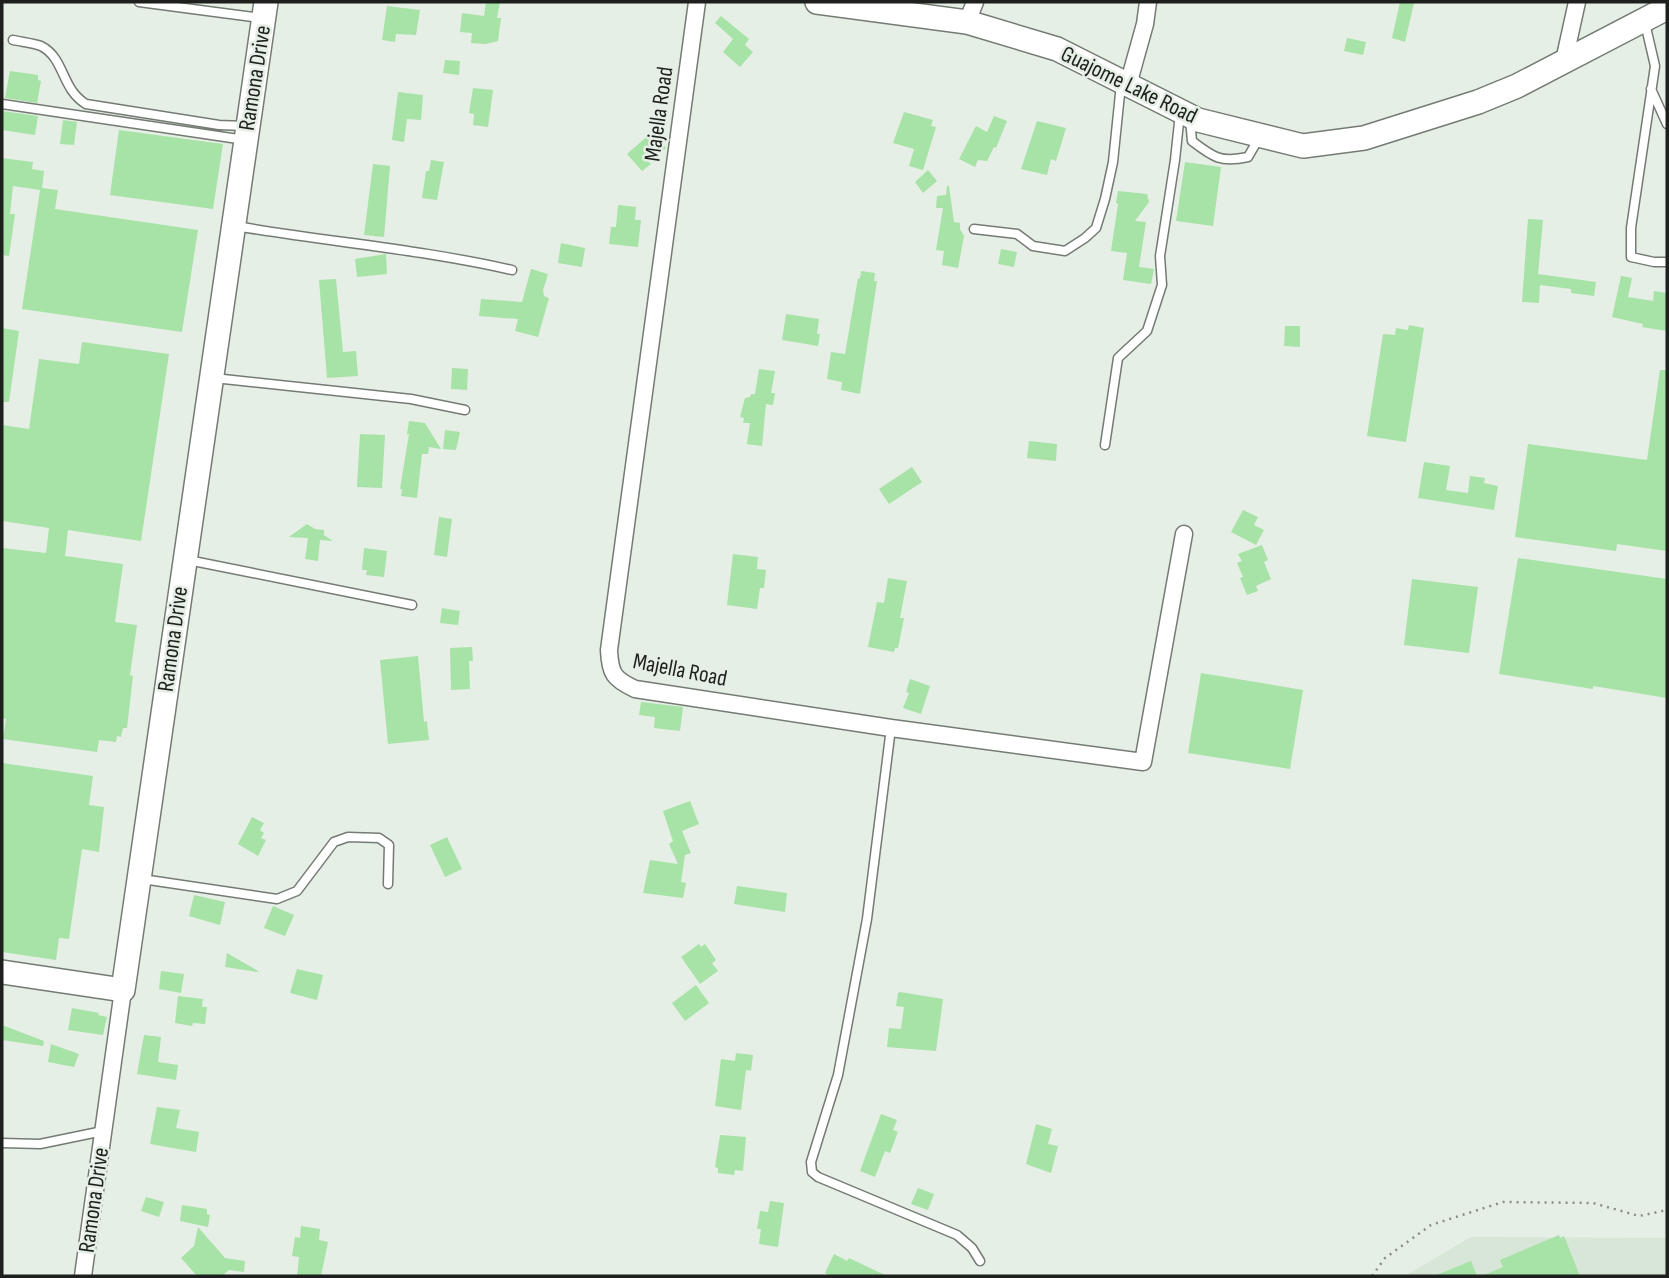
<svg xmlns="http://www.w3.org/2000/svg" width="1669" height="1278" font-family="'Sofia Sans Condensed',sans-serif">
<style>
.built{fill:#d7e6d7}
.building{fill:#a7e2a7}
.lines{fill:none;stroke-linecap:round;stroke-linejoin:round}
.lane-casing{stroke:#737b73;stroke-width:11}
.street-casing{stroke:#737b73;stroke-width:19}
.secondary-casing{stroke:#737b73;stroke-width:26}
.path{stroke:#878e87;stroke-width:2.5;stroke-dasharray:2 5;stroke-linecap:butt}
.lane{stroke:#fff;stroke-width:8}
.street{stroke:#fff;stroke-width:16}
.secondary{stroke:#fff;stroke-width:23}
.labels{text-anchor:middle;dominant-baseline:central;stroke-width:5;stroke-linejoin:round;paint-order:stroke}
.street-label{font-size:23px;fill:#1d201d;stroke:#e6efe5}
</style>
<rect width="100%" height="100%" fill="#e6efe5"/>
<!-- built -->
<path class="built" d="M1471 1237 1667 1238V1276H1405Z"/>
<!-- building -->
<path class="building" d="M486 2H500L497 18H501L498 41 485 44 471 43 472 33 460 32 462 13 484 16Z
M1400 2 1414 3 1405 42 1392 38Z
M387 6 420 10 416 35 396 34 395 42 382 40Z
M721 16 749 39 745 45 753 52 740 67 723 52 733 39 715 23Z
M1347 38 1366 42 1363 55 1344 51Z
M445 60 460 61 459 75 443 73Z
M10 71 38 75V80L41 81 37 103 5 98Z
M473 88 493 90 488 127 473 125 474 114 469 113Z
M398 92 423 95 421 120 407 119 404 142 392 140Z
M2 111 38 116 35 135 2 130Z
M904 112 933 120 931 126 936 127 923 170 909 166 914 149 893 143Z
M994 116 1007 121 996 148 994 147 987 161 978 160 975 167 959 159 976 126 987 132Z
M63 120 77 122 74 145 60 144Z
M1037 121 1066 128 1056 161 1051 159 1047 175 1021 169Z
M119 130 223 144 213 209 110 195Z
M652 132 666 148 649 162 651 164 642 171 627 154Z
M2 158 33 162 32 169 44 171 42 188 58 190 55 209 198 230 182 332 22 309 40 190 13 186 10 214H15L9 256 2 255Z
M431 160 444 162 437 200 422 198 426 171H429Z
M1185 162 1221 167 1213 226 1176 221Z
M373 164 390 166 384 237 364 235Z
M928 170 937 181 923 193 915 182Z
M947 186H949L954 222 960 223V229L964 236 958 268 942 265 944 251 936 250 943 208H936L937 196 946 195Z
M1118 191 1147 194 1149 202 1135 221 1146 222 1139 267 1154 269 1151 284 1123 280 1127 253 1111 251 1118 204 1116 203Z
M618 205 636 207 635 220H641L638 247 609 244 611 227H616Z
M1528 219 1543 220 1538 274 1596 282 1594 296 1571 293V289L1540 285 1539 303 1522 302Z
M561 243 585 248 582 267 558 263Z
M1001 249 1017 252 1014 267 998 264Z
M386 254 387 274 357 277 355 259Z
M531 269 548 274 543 290 544 296 549 298 538 337 515 331 518 319 479 316 481 299 522 302Z
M861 271 875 273 874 281H877L860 394 841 390 842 382 827 379 831 352 845 354 858 278 860 279Z
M1621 276 1632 278 1628 297 1653 301 1654 291 1667 293V331L1642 327 1643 324 1612 317Z
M336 279 343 352 356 351 358 376 327 378 319 280Z
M786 314 819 319 817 334H820L818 346 782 340Z
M1409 325 1424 328 1406 442 1367 436 1383 334 1395 335 1396 328 1408 330Z
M1285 326H1300V347L1284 346Z
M2 328 19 331 9 402H2Z
M82 342 169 354 141 541 68 530 65 556 123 564 115 622 137 625 130 675 133 676 127 728H123L121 737 117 736 116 742 99 740 97 752 3 739 6 719 2 718V548L46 553 49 528 2 521V425L29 429 39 359 79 364Z
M452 368 468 369 467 390 451 389Z
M759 369 775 371 771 393H775L773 405 766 404 762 446 747 444 750 423H743L744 418 740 417 745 398 750 397 751 394H755Z
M1660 370H1667V551L1617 544 1616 551 1515 537 1528 444 1647 460Z
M409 421 425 423 441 449 429 447 428 454H422L417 498 401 496 402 489H400L409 434H407Z
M445 430 460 432 456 450 443 449Z
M360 434 385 435 382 488 357 487Z
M1029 441 1057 444 1056 461 1027 458Z
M1424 462 1450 466 1446 490 1468 493 1470 476 1485 478 1484 483 1498 486 1494 510 1418 498Z
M912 467 922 482 889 504 879 489Z
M1243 510 1258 517 1254 525 1264 530 1256 545 1231 532Z
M439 517 452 519 447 557 434 555Z
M307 524 315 529 324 530V535L333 541 320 540 318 561 305 559 308 538 289 537Z
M1262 545 1268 560 1264 562 1271 579 1256 586 1258 591 1247 595 1240 578 1243 577 1237 563 1242 561 1238 554Z
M364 548 387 551 384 577 366 575 367 570H362Z
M733 554 758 557 757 569 766 570 764 588H760L757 609 727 605Z
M1518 558 1667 579V698L1593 686V689L1499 674Z
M888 578 907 581 900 618H904L898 648H895L894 652 868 647 877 602 884 603Z
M1412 579 1478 587 1469 653 1404 645Z
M442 608 460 611 458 625 440 623Z
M472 647 473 661H469L470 689 451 690 450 648Z
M418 656 424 722 427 721 429 740 388 744 380 660Z
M1201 673 1303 690 1290 769 1188 753Z
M910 679 930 686 921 714 903 708 909 693 906 692Z
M641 702 683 707 680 731 654 728 655 717 639 715Z
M2 763 93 776 89 805 104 807 99 852 82 849 69 939 59 938 56 960 2 952Z
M690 801 699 824 682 831 691 853 685 855 681 882 686 883 683 898 643 893 650 860 678 864 669 844 673 841 663 811Z
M252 817 264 823 260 830 264 833 261 838 266 840 258 856 238 844Z
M447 837 462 869 445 877 430 845Z
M737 886 787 893 785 912 734 904Z
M194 895 225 902 220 925 189 916Z
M273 906 294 915 285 936 264 928Z
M699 944 701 947 705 944 716 960 712 963 718 971 700 984 681 957Z
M227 953 258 971V972L225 967Z
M297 969 323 975 317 1000 290 993Z
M161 971 184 974 181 993 159 989Z
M696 985 709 1003 685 1021 672 1003Z
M900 992 943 999 936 1051 887 1047 889 1028 901 1029 904 1007 896 1006 898 993Z
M178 996 203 999 202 1007H207L205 1024 193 1023 192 1026 175 1023Z
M72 1008 99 1013 98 1015 107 1017 103 1035 68 1030Z
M2 1025 44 1041 43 1046 2 1040Z
M144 1035 161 1037 158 1062 178 1065 176 1080 137 1074Z
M51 1044 79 1054 74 1067 48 1062Z
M736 1053 753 1055 751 1071 746 1070 741 1110 715 1106 721 1059 735 1061Z
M157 1107 180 1110 176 1128 199 1132 196 1152 150 1144Z
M881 1114 897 1120 893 1130 898 1132 890 1153 885 1151 875 1177 860 1171Z
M1036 1124 1052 1129 1048 1144 1058 1146 1051 1173 1026 1164Z
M720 1135 746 1137 743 1171 735 1170 734 1175 718 1173V1168L715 1167Z
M918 1188 934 1194 928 1210 911 1204Z
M146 1197 164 1202 159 1217 141 1211Z
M770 1201 784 1203 778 1247 759 1244 761 1229H757L760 1211 768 1212Z
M182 1205 207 1209V1214L210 1215 208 1227 180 1221Z
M301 1226 320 1229 319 1240 328 1242 321 1276H297L299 1257 292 1256 295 1237 300 1238Z
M198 1227 225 1258 245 1261 244 1272 229 1270 222 1276H197L181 1258 194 1246Z
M1559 1235 1560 1238 1564 1236 1580 1276H1482L1503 1267 1500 1260Z
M834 1254 847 1261 849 1258 887 1276H831L825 1273Z
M1471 1261 1477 1276H1434Z"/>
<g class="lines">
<defs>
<path id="lane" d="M139 2 261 18
M1645 23 1655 66 1631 228V257L1654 262H1667
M13 40C22 42 33 43 41 46 65 58 61 89 86 104L219 125 244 126
M1651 89 1667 124
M2 104 245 140
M1190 119 1192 141C1213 157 1220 163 1248 157L1259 138
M236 226C328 242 420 249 512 270
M974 229 1017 234 1033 246 1065 251 1085 238 1096 228 1105 199 1113 162 1121 84
M214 378 411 399 465 410
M1105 445 1118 358 1147 331 1162 285 1160 256 1175 160 1180 113
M188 560 412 605
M891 728 867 919 838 1075 811 1162 812 1172 818 1177 957 1235 972 1248 980 1261
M142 879 277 899 297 891 334 842 348 837 379 838 389 845 388 884
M2 1143 40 1144 103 1131"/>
<path id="street" d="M697 2 609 650C610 674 614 679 635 689L891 728 1143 762 1184 534
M967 22 975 2
M1564 61 1577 2
M1128 85 1145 24 1148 2
M83 1276 123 990"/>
<path id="secondary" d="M817 2 967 22 1057 49 1198 120 1303 146 1364 138 1478 102 1517 86 1667 8
M2 972 123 990 266 2"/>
</defs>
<!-- lane casing -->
<use href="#lane" class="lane-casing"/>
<!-- street casing -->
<use href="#street" class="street-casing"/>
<!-- secondary casing -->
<use href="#secondary" class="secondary-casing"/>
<!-- path -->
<path class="path" d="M1372 1276 1385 1258 1431 1225 1503 1202 1593 1203 1639 1216 1667 1210"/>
<!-- lane -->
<use href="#lane" class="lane"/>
<!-- street -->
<use href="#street" class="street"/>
<!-- secondary -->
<use href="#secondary" class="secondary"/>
</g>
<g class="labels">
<!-- street labels -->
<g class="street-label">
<text transform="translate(255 78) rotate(-81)">Ramona Drive</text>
<text transform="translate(1129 85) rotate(26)">Guajome Lake Road</text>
<text transform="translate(659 114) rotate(-82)">Majella Road</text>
<text transform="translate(173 639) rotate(-82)">Ramona Drive</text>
<text transform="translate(680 670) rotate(11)">Majella Road</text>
<text transform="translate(94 1200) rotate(-82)">Ramona Drive</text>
</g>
</g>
<!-- border -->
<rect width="1669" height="1278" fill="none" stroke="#1d201d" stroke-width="7"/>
</svg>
